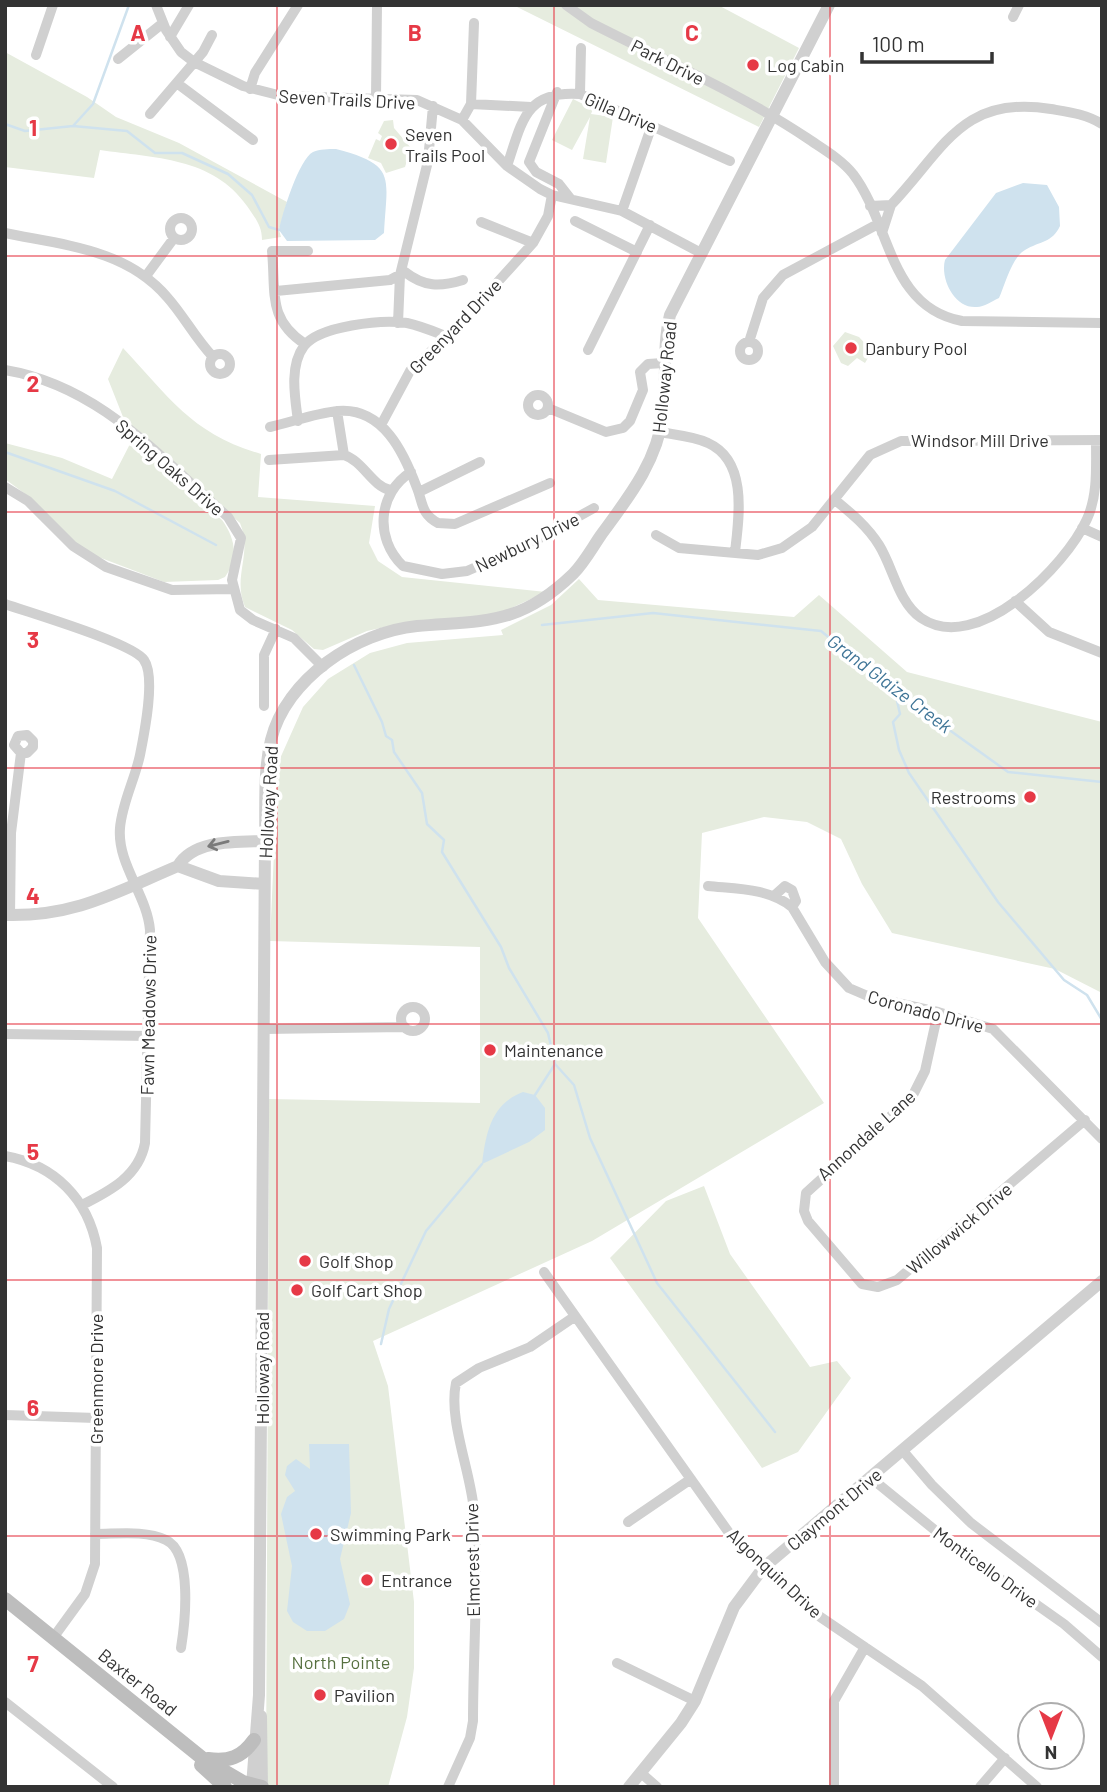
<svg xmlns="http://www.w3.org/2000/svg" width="1107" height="1792" font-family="Barlow,sans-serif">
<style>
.green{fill:#e6ecdf}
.water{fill:#cfe2ee}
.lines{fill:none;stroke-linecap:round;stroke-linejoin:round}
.stream{stroke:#cfe2ee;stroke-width:2.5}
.minor{stroke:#d0d0d0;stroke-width:10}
.tertiary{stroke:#d0d0d0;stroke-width:12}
.secondary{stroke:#bdbdbd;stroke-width:14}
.oneway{stroke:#7a7a7a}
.grid{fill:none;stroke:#e63946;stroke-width:2;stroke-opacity:0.55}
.poi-dot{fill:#e63946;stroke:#fff;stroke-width:2.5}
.labels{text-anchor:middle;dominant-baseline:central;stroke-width:7;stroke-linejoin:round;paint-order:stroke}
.street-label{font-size:18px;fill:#333;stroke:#fff}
.poi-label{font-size:18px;fill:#333;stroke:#fff;text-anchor:start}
.park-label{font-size:18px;fill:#56703f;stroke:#fff}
.water-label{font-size:19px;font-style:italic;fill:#3f7597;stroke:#fff}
.grid-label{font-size:23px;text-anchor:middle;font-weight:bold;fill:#e63946;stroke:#fff;stroke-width:7;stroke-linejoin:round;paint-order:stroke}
</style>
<rect width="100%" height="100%" fill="#fff"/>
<!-- green -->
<path class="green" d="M513 5H718L799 48 759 127Z
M5 52 87 97 116 117 179 143 287 202 279 230 281 237 262 240C262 225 255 218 247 206 213 157 154 158 100 150L94 178 5 167Z
M573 99 593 109 591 114 613 117 606 163 583 159 590 117 572 150 552 140Z
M393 120 394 128 411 148 405 167 386 173 381 163 368 158 376 139 380 141 382 136 378 133 384 121Z
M845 332 859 337 872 351 865 363 857 358 848 366 841 363 833 346Z
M123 348C170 398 192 434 261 454L258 497 375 506 369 543 378 561 402 577 546 592 492 617 394 625 367 631 323 650 314 649 292 630 245 607C232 576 253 554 240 523L125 422 108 379Z
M131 442 222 520C235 538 239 557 225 577L218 580 164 582 88 553 62 534 28 496 5 479V443L62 458 112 479Z
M579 579 598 600 794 617 819 595 907 672 1102 722V993L1055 969 892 933 862 884 841 839 807 822 764 817 702 833 698 918 824 1103 592 1241 373 1341 388 1386 414 1602V1668L407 1717 388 1787H266L269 1099 480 1103V947L270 941 278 763 303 707 328 679 370 653 407 643 503 635 501 630 551 605Z
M704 1186 730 1254 810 1367 837 1361 851 1378 798 1452 762 1468 610 1258 666 1201Z"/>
<!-- water -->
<path class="water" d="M336 149C397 165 387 176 384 233L375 240 287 241 279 230C282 214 299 159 313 152 320 149 328 149 336 149Z
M1023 183 1047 185 1059 207 1060 226C1052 243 1040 241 1025 250 1012 257 1005 285 999 298 992 301 984 307 977 307 954 309 940 278 945 260L996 193Z
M523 1092 535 1095 545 1108V1130L529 1142 482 1164C486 1133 491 1104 523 1092Z
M309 1444H349L351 1513 340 1559 350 1604 344 1619 325 1631H307L293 1622 287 1611 292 1566 281 1514 287 1497 295 1491 285 1475 287 1466 296 1459 310 1469Z"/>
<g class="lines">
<!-- stream -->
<path class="stream" d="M5 124 25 131 73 126 93 104 129 5
M73 126 127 131 155 153H182L228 174 252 195 269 227 279 230
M5 452 115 491 216 545
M542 625 653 613 821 631 895 691 1008 772 1102 782
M354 665 382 722 386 736 392 740 394 752 422 793 427 824 444 840 442 852 501 947 509 968 548 1033 555 1064 574 1085 590 1138 657 1283 775 1432
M895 692 900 714 893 722 899 750 909 773 998 902 1064 980 1087 995 1102 1020
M535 1095 555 1064
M381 1344 389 1309 426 1231 482 1164"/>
<!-- minor -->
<path class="minor" d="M156 5 166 30 181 52 194 62 243 86 282 96 417 100 462 120 507 166 540 189 552 195 622 211 701 253
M566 5 591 23C663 60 740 93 807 138 823 149 841 159 853 174 891 224 888 307 962 321L1102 323
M1013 17 1019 5
M170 37 189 5
M36 55 53 5
M118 59 163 23
M178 84 253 140
M250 89 255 73 298 5
M557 92 529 162 536 172 559 184 570 198
M580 94 581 48
M376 98 377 5
M471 104 474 23
M150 114 203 52 212 35
M462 120 471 104 531 107
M507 166C522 122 525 90 580 94L730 161
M870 206 891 205C943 151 961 94 1051 109 1069 112 1086 114 1102 124
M622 211 652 125
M170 229a11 11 0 1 1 22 0a11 11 0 1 1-22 0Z
M575 221 637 252
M481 222 533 243
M5 233C63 245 126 249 167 297 184 316 195 338 213 357
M882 233 891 205
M146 276 174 238
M276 291 390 280 405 272C424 287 440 287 463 280
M398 323 400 275 428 161 433 106
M740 351a9 9 0 1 1 18 0a9 9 0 1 1-18 0Z
M749 342 763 298 783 275 878 224
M305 344C267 319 276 292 272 251H308
M588 350 650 225
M210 364a10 10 0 1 1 20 0a10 10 0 1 1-20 0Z
M5 370C100 386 158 456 228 517L241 538 232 580 240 610 253 620 294 638 323 667
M528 405a10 10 0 1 1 20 0a10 10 0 1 1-20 0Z
M548 408 606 432 623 428 630 421 643 390 640 372 648 364 663 363
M337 411 344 455C363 461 372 486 390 490
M298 421C295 398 289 366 304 346 319 326 382 319 407 323 421 326 435 332 448 337
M381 425 410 371 457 327 533 243 548 216 552 195
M270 427C292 422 316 413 338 411 383 407 404 453 417 488 423 503 421 514 438 523L455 524 550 483
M660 432C675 435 694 436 708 443 748 461 739 517 735 552
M269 460 344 455
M411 472C378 493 374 538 403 566L442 574 467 571 533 542 594 508
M5 487 28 501 73 546 106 567 172 590 232 589
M419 492 480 462
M834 499C851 513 867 526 879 545 893 567 898 602 921 618 977 656 1066 566 1087 519 1098 495 1096 466 1096 440
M1082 528 1102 537
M656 535 679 548 758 555 782 548 812 527 870 455 901 441 1102 440
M1015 601 1049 632 1102 653
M5 604C30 613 133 643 144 660 156 677 144 735 140 755 135 779 122 803 120 828 117 864 147 895 150 930L145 1143C139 1176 110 1191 82 1205
M264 706V655L276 629
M708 886C737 889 768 888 792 907L825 962 849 988 870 997 938 1012 993 1029 1102 1139
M775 895 785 886 792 890 796 901 792 907
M10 916 11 833 21 753 14 745 18 736 27 735 33 741V747L27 753H21
M401 1019a12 12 0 1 1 24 0a12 12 0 1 1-24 0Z
M938 1012 925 1071 912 1097 806 1193 804 1211 808 1221 862 1284 878 1287 897 1280 1085 1120
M264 1029 405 1027
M5 1034 150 1036
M5 1156C55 1165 88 1199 97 1248L95 1564 85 1594 53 1638
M544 1272 732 1537 813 1612 922 1686 1037 1787
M5 1415 96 1418
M903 1451 932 1485 971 1523 1102 1623
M871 1478 958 1549 1064 1624 1102 1657
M628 1522 691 1479
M95 1534C118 1534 145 1530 166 1540 193 1553 185 1623 181 1648
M617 1663 695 1701
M5 1702 113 1787
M641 1773 657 1787
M448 1787 470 1738 473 1721C473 1654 479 1577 474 1511 471 1472 448 1420 456 1383L479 1368 530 1347 574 1317
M834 1787V1701L865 1647
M980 1787 1005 1758"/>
<!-- tertiary -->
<path class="tertiary" d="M178 866 219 881 264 884
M5 915C75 917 116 892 178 866 194 839 238 842 265 841
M261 1716 262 1787
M252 1786 259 1695 265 841C266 808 263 772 271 740 286 679 356 632 417 626 485 620 519 626 573 574 584 563 592 548 601 535 628 498 657 462 663 415 667 381 662 348 670 315L829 5
M629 1787 681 1723 695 1701 734 1607 763 1568 1102 1281"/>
<!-- secondary -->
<path class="secondary" d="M5 1599 202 1758 243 1782 262 1787
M208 1759C229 1762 242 1757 254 1740
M201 1765 225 1787"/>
</g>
<!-- one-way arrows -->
<defs><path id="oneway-shaft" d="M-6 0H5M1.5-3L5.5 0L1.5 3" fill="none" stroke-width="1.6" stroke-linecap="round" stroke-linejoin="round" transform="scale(1.75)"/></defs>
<use class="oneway" href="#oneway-shaft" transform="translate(218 844) rotate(166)"/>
<!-- grid -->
<path class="grid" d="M277 5V1787M554 5V1787M830 5V1787M5 256H1102M5 512H1102M5 768H1102M5 1024H1102M5 1280H1102M5 1536H1102"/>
<!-- markers -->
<g class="poi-dot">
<circle cx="753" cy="65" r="7"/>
<circle cx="391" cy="144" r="7"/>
<circle cx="851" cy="348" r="7"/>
<circle cx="1030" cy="797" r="7"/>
<circle cx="490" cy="1050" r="7"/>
<circle cx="305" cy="1261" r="7"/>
<circle cx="297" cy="1290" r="7"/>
<circle cx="316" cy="1534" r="7"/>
<circle cx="367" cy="1580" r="7"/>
<circle cx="320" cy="1695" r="7"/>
</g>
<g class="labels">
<!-- street labels -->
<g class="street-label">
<text transform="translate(668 62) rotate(27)">Park Drive</text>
<text transform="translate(347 99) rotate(3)">Seven Trails Drive</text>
<text transform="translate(621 112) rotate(23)">Gilla Drive</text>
<text transform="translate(455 326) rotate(-46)">Greenyard Drive</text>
<text transform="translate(664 377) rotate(-84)">Holloway Road</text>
<text x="980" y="440">Windsor Mill Drive</text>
<text transform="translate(170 467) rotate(41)">Spring Oaks Drive</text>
<text transform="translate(527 542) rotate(-26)">Newbury Drive</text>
<text transform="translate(268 802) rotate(-87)">Holloway Road</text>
<text transform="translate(926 1011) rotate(15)">Coronado Drive</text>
<text transform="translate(148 1015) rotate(-89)">Fawn Meadows Drive</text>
<text transform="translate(866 1135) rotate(-42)">Annondale Lane</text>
<text transform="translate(959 1228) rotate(-40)">Willowwick Drive</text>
<text transform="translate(262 1368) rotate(-90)">Holloway Road</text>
<text transform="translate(96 1379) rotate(-90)">Greenmore Drive</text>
<text transform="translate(834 1509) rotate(-40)">Claymont Drive</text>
<text transform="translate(472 1560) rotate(-91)">Elmcrest Drive</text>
<text transform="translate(986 1567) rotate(36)">Monticello Drive</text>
<text transform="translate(775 1573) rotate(43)">Algonquin Drive</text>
<text transform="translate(138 1682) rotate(39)">Baxter Road</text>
</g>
<!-- poi labels -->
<g class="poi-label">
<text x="767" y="65">Log Cabin</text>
<text x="405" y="134">Seven<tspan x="405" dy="21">Trails Pool</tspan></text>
<text x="865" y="348">Danbury Pool</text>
<text x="1016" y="797" text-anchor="end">Restrooms</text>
<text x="504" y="1050">Maintenance</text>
<text x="319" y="1261">Golf Shop</text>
<text x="311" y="1290">Golf Cart Shop</text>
<text x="330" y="1534">Swimming Park</text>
<text x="381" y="1580">Entrance</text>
<text x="334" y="1695">Pavilion</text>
</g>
<!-- park labels -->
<g class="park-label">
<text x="341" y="1662">North Pointe</text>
</g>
<!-- water labels -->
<g class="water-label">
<text transform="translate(890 683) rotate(37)">Grand Glaize Creek</text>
</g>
</g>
<g class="grid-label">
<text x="138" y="41">A</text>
<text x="415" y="41">B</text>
<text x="692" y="41">C</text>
<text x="33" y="136">1</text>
<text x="33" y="392">2</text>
<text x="33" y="648">3</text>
<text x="33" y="904">4</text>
<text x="33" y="1160">5</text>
<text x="33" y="1416">6</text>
<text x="33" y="1672">7</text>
</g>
<!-- border -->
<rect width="1107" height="1792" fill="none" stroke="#333333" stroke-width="14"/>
<!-- north arrow -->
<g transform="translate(1051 1736) rotate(180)"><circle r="33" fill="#ffffff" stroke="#adadad" stroke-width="2"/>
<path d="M0-5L12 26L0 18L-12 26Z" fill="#e63946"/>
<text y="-10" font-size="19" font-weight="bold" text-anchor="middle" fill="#333333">N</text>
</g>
<!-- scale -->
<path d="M862 52v10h130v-10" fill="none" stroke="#333333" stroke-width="3.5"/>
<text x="872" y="52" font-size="21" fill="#333333" stroke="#ffffff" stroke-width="5" paint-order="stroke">100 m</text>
</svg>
